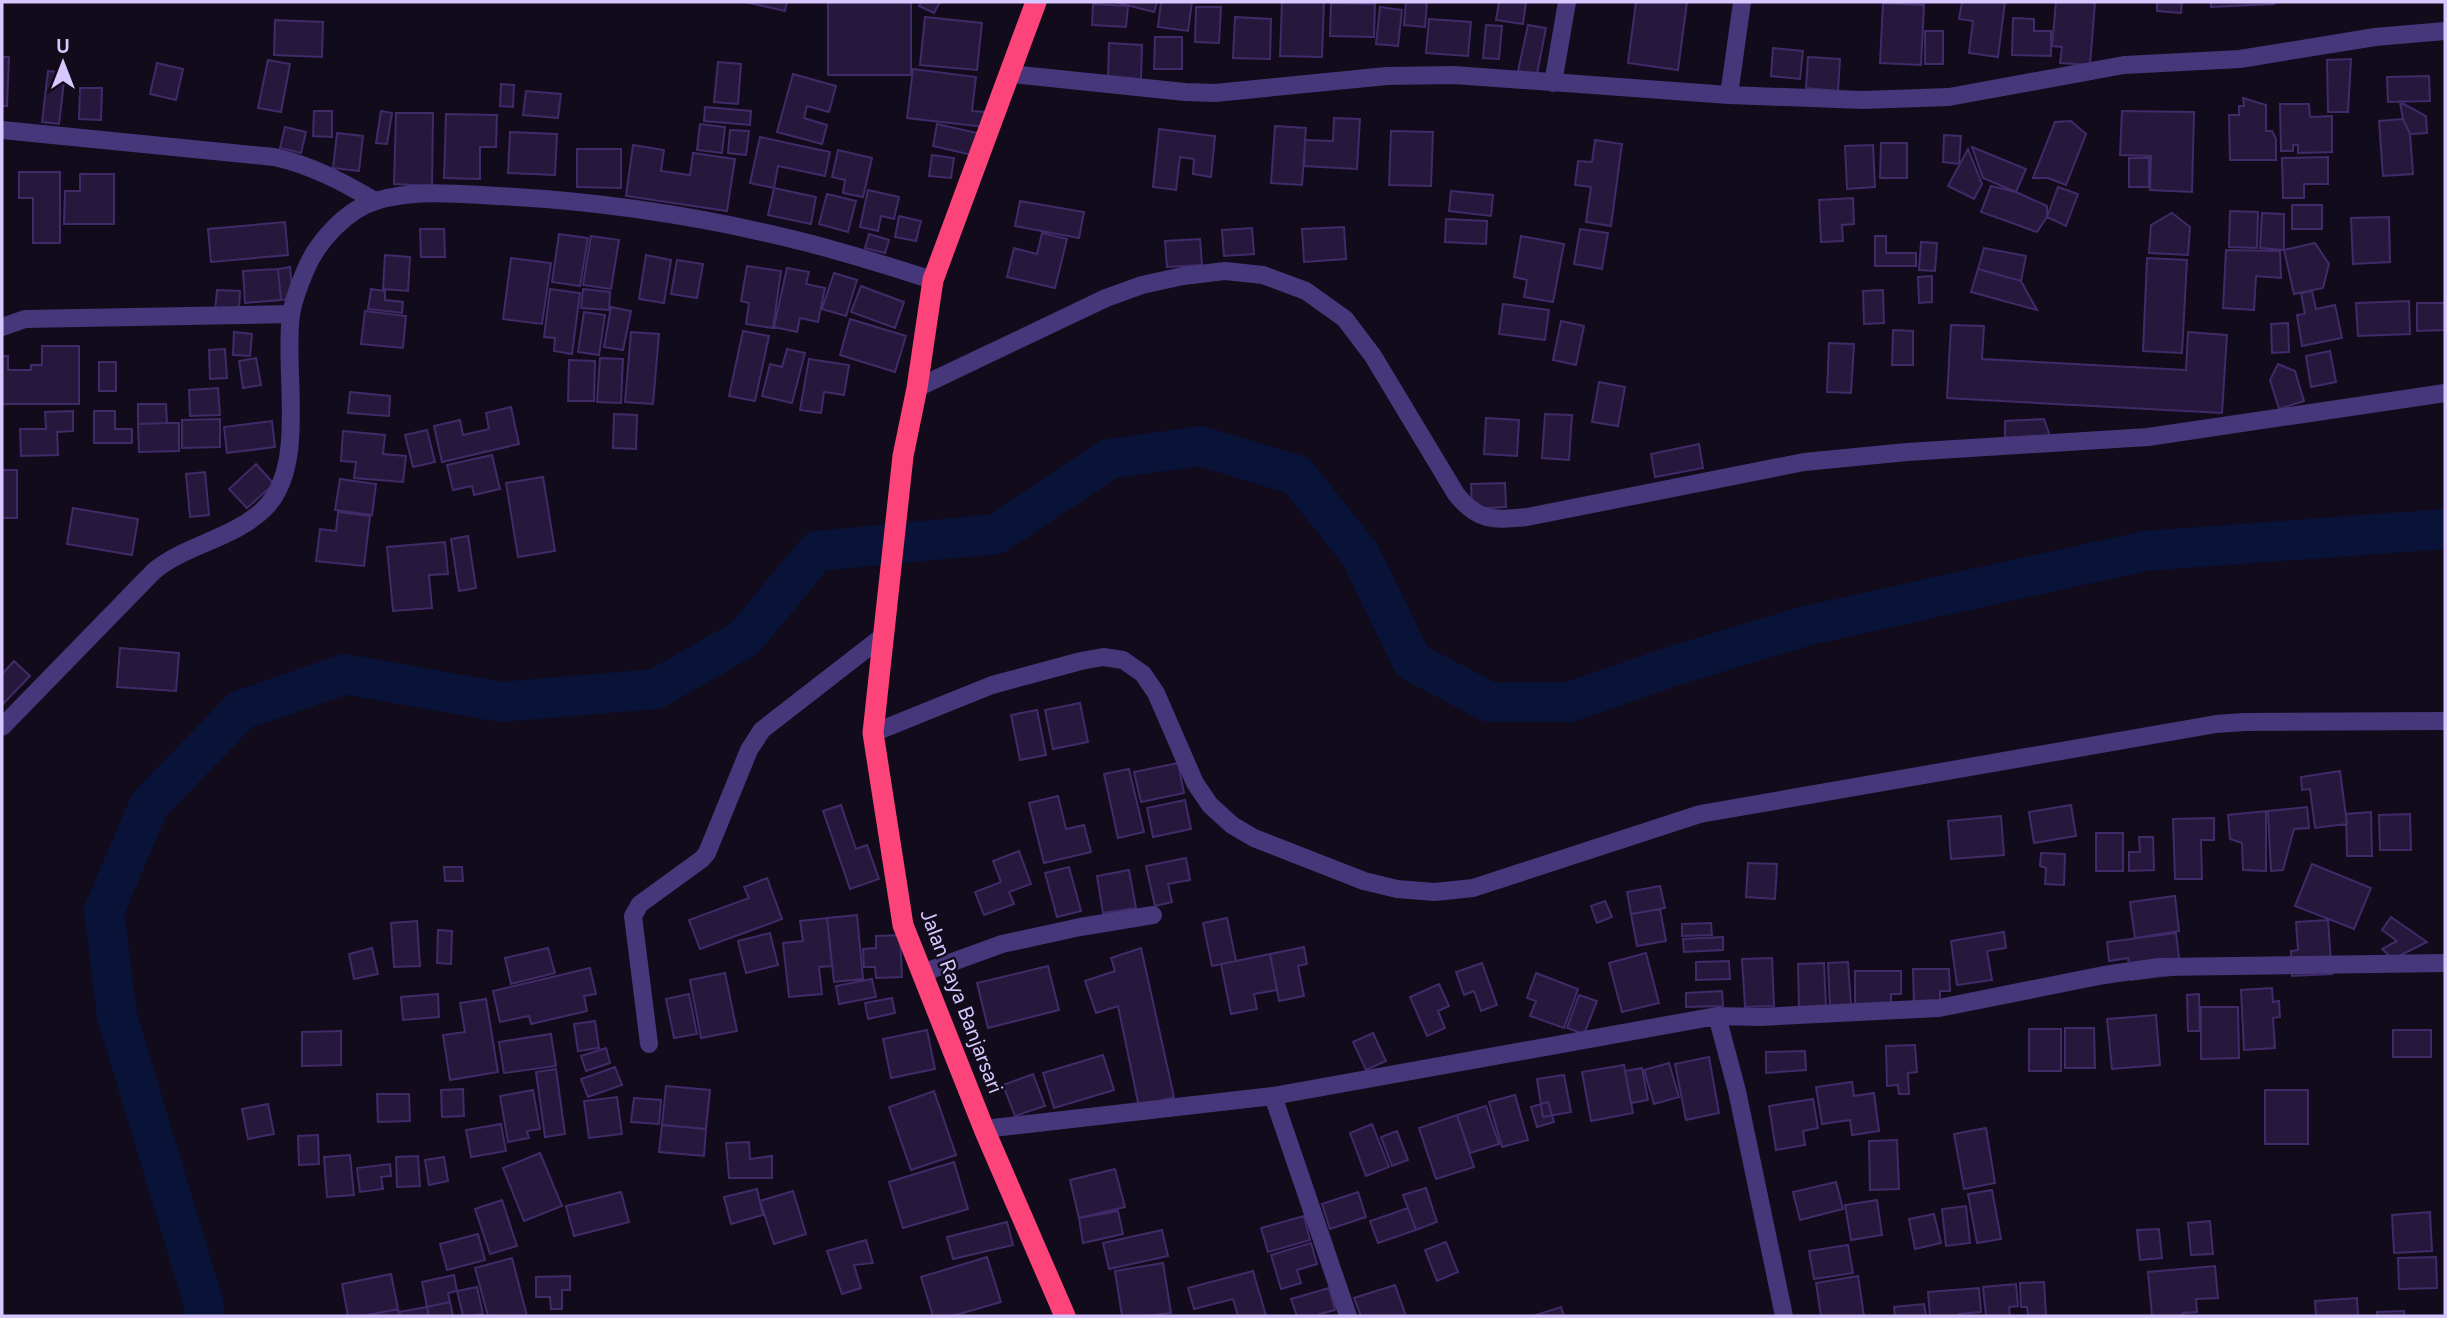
<svg xmlns="http://www.w3.org/2000/svg" width="2447" height="1318" font-family="Figtree,sans-serif">
<style>
.lines{fill:none;stroke-linecap:round;stroke-linejoin:round}
.river{stroke:#091237;stroke-width:40}
.building{fill:#26183d;stroke:#412a68;stroke-width:2}
.street{stroke:#45377a;stroke-width:18}
.highway{stroke:#fc447b;stroke-width:21}
.labels{text-anchor:middle;dominant-baseline:central;stroke-width:5;stroke-linejoin:round;paint-order:stroke}
.street-label{font-size:21px;fill:#d7c7fe;stroke:#110b1c}
</style>
<rect width="100%" height="100%" fill="#110b1c"/>
<g class="lines">
<!-- river -->
<path class="river" d="M204 1316V1305L117 1016 104 911 149 805 241 710 345 674 501 702 656 689 745 638 817 551 996 534 1109 459 1200 446 1297 475 1360 554 1412 661 1489 702H1569L1673 666 1805 626 2145 551 2445 529"/>
</g>
<!-- building -->
<path class="building" d="M745 2H787L785 11Z
M828 2H911V75H828Z
M921 2H940L934 13 919 6Z
M1115 2H1157L1154 12Z
M1161 2H1192L1188 31 1158 27Z
M1282 2H1324L1322 57 1280 56Z
M1406 2H1427L1425 27 1404 25Z
M1499 2H1526L1523 24 1496 20Z
M1636 2H1687L1678 70 1628 63Z
M1962 2H2005L1998 57 1969 53 1973 21 1959 19Z
M2056 2H2095L2090 65 2060 63 2062 47 2052 46Z
M2157 2H2182L2181 13 2157 11Z
M2211 2H2274V4L2211 7Z
M1331 3 1375 4 1374 37 1330 36Z
M1883 3 1924 5 1921 65 1880 63Z
M1093 4 1128 6 1126 27 1092 25Z
M1196 7H1221L1219 43 1195 42Z
M1380 7 1402 10 1398 46 1376 44Z
M925 17 982 23 977 70 920 65Z
M1235 17 1271 19 1270 59 1233 58Z
M2013 18 2034 19V31H2051V56L2012 55Z
M1429 19 1471 22 1468 56 1426 53Z
M275 20 323 22 322 57 274 55Z
M1486 25 1502 26 1499 59 1483 58Z
M1528 25 1546 28 1537 74 1518 71Z
M1925 31H1943V64H1925Z
M1155 37H1182V69H1154Z
M1109 43 1142 45 1141 79 1108 78Z
M1773 48 1803 51 1800 79 1771 76Z
M2 57H9L7 106H2Z
M1808 57 1840 59 1838 91 1806 88Z
M2351 59 2348 112H2328L2327 60Z
M268 60 290 64 281 112 258 108Z
M718 62 741 64 738 104 714 102Z
M157 63 183 69 176 100 150 94Z
M913 69 976 77 972 111 986 112 984 127 907 118Z
M48 71 65 73 59 124 42 122Z
M793 74 836 86 829 112 807 106 804 118 827 125 822 144 777 132Z
M2429 76 2430 101 2388 102 2387 77Z
M501 84 514 85 513 107 500 106Z
M80 88H102L101 120 79 119Z
M526 91 561 94 558 118 523 115Z
M2243 98 2266 105V131H2272L2276 139V160H2230L2229 115H2239V106H2244Z
M2400 102 2426 116 2427 133 2410 134 2403 119Z
M2280 104H2309L2310 117 2332 116V152L2298 153V145H2293V151H2281Z
M705 107 751 111 750 125 704 121Z
M314 111H332V137L313 136Z
M381 111 392 113 387 144 376 143Z
M2122 111 2194 112 2192 192 2150 190 2151 156 2120 155Z
M396 113H433L432 186 394 184Z
M446 114 497 115 496 147H480V179L444 178Z
M1334 118 1360 119 1357 169 1304 166 1305 140 1333 141Z
M2403 119 2410 134 2413 174 2383 176 2379 121Z
M2071 121 2086 134 2066 185 2048 178H2033L2055 122Z
M700 124 725 127 722 153 697 150Z
M937 124 977 133 972 155 933 146Z
M1275 126 1306 128 1302 185 1271 183Z
M285 127 306 132 301 153 280 148Z
M1159 129 1215 136 1211 177 1193 174 1194 159 1180 157 1176 190 1153 187Z
M730 130 749 131 746 155 728 153Z
M1391 131 1433 132 1431 186 1389 185Z
M510 132 557 134 555 175 508 173Z
M337 133 363 136 359 171 333 168Z
M1944 135 1961 136 1959 164 1943 162Z
M760 137 830 152 825 176 778 166 774 188 750 183Z
M1595 140 1622 144 1611 226 1586 222 1591 187 1575 185 1578 161 1592 162Z
M1881 143H1907V178H1880Z
M633 145 664 150 661 171 690 175 693 153 735 159 727 211 626 196Z
M1873 145 1875 187 1847 189 1845 146Z
M1972 147 2026 169 2016 192 1983 178Z
M577 149H621V188L577 187Z
M1968 149 1982 184 1974 199 1948 186Z
M838 150 872 158 863 197 843 193 845 180 832 177Z
M932 155 954 158 951 178 929 176Z
M2328 157V184H2304V198H2283L2282 158Z
M2129 158H2149V187H2129Z
M19 172H60V243H33V198H19Z
M80 174H114V224H64L65 191H80Z
M1991 186 2016 192 2047 206V217L2037 232 1981 212Z
M2058 187 2078 194 2066 226 2047 217Z
M774 188 816 197 811 224 768 215Z
M868 190 899 197 894 219 881 216 878 231 860 227Z
M1451 191 1493 195 1491 216 1449 211Z
M827 194 856 201 848 232 819 224Z
M1853 198 1854 224 1842 225 1843 241 1821 242 1819 200Z
M1020 201 1084 212 1079 238 1015 226Z
M2292 205H2322V229H2292Z
M2230 211 2258 212 2257 248 2229 247Z
M2172 213 2190 227 2188 255 2149 253 2151 225Z
M2262 213 2284 214V250L2260 248Z
M899 216 921 221 916 241 895 237Z
M2389 217 2390 262 2353 264 2351 218Z
M1446 219 1487 221 1486 244 1445 242Z
M285 222 288 255 211 262 208 229Z
M1344 227 1346 259 1304 262 1302 229Z
M1252 228 1254 254 1224 256 1222 230Z
M420 229H444L445 257H421Z
M1580 229 1608 233 1602 269 1574 264Z
M1042 233 1067 239 1055 288 1007 277 1014 248 1037 254Z
M559 234 588 238 580 286 552 282Z
M869 234 889 240 885 253 865 248Z
M591 236 619 240 611 289 583 285Z
M1521 236 1564 244 1553 302 1524 297 1527 280 1514 277Z
M1875 236H1886V253H1916V266H1875Z
M1200 239 1202 265 1167 267 1165 241Z
M1921 242 1937 243 1935 271 1919 270Z
M2315 243 2329 264 2323 288 2294 294 2284 250Z
M1984 248 2026 256 2021 281 1978 269Z
M2226 250 2280 251 2281 278 2256 276 2254 310 2223 308Z
M385 255 410 257 408 291 383 289Z
M646 255 671 260 664 303 639 299Z
M511 258 551 263 542 324 503 319Z
M2147 258 2187 260 2182 353 2143 351Z
M677 260 703 264 697 298 671 294Z
M747 266 781 271 773 328 746 324 749 303 741 301Z
M290 267 293 299 281 300 278 269Z
M787 268 809 272 806 284 825 288 818 322 800 318 797 332 774 327Z
M278 269 281 300 245 303 243 271Z
M1978 269 2021 281 2037 310 1971 292Z
M834 273 857 280 846 316 822 309Z
M1932 276V302L1919 303 1918 277Z
M861 286 904 302 895 328 851 312Z
M371 289 385 291V300L403 302 402 313 368 309Z
M550 289 580 293 572 354 554 351 555 338 544 337Z
M583 289 610 292 609 310 581 308Z
M217 290 240 291 239 311H215Z
M1883 290 1884 323 1864 324 1863 291Z
M2312 291 2316 309 2335 305 2342 338 2302 346 2297 315 2305 314 2301 293Z
M2409 301 2410 334 2358 336 2356 303Z
M2417 303H2445V330L2417 331Z
M1503 304 1549 310 1545 340 1499 334Z
M611 307 631 311 623 350 604 347Z
M365 311 406 316 403 348 361 344Z
M584 312 605 315 599 355 578 352Z
M850 319 906 336 895 372 840 355Z
M1561 321 1584 326 1576 365 1553 360Z
M2288 323 2289 352 2272 353 2271 324Z
M1951 325 1984 326 1982 359 2186 370 2188 332 2227 335 2222 413 1947 398Z
M1893 330 1913 331V365H1892Z
M743 331 769 336 755 401 729 396Z
M234 332 252 334 250 356 233 355Z
M631 332 659 334 653 404 625 402Z
M1829 343 1854 344 1851 393 1827 392Z
M42 346H79V404H2V356H8V370H31V365H42Z
M225 349 227 378 210 379 209 350Z
M787 349 805 353 792 403 762 396 770 364 782 367Z
M2330 351 2336 382 2311 387 2306 356Z
M256 358 261 385 243 388 239 361Z
M600 358 623 359 621 403 597 402Z
M809 359 849 365 844 395 824 392 821 413 800 410Z
M569 360 595 361 594 401H568Z
M99 362H116V391H99Z
M2278 364 2295 371 2304 401 2279 409 2270 380Z
M1599 382 1625 387 1618 426 1592 422Z
M218 388 220 415 190 416 189 390Z
M350 392 390 396 389 416 348 413Z
M138 404H166L167 423 138 424Z
M511 407 519 444 442 462 434 426 460 420 463 435 489 429 486 413Z
M73 411V431L57 432 58 455 21 456 20 429H46L45 412Z
M94 411H115V429H132V443H94Z
M614 414 637 415 636 449 613 448Z
M1545 414 1572 415 1569 460 1542 458Z
M1486 418 1519 420 1517 456 1484 454Z
M220 419V447L182 448V420Z
M2044 419 2050 436 2005 438V421Z
M272 421 275 447 227 453 224 427Z
M167 423H179V451L139 452 138 424Z
M427 430 435 462 413 467 405 435Z
M343 431 385 435 383 454 406 456 403 482 354 478 356 462 341 461Z
M1699 444 1703 468 1655 477 1651 454Z
M492 455 500 489 474 495 472 486 453 490 447 465Z
M256 464 274 484 247 508 229 489Z
M2 470H17V518H2Z
M205 472 209 515 190 517 186 474Z
M543 477 555 551 518 557 506 483Z
M340 479 376 484 372 515 335 510Z
M1505 483 1506 507 1472 509 1471 484Z
M73 508 138 519 132 555 67 544Z
M338 512 370 516 364 566 316 561 320 529 336 531Z
M468 536 476 588 459 591 451 539Z
M445 542 448 574 429 575 432 608 393 611 387 547Z
M120 648 179 653 176 691 117 687Z
M14 661 30 676 2 705V674Z
M1080 703 1088 742 1053 749 1045 710Z
M1037 710 1046 755 1020 760 1011 715Z
M1178 763 1184 793 1141 802 1134 772Z
M1129 769 1144 832 1118 838 1104 774Z
M2340 771 2347 824 2315 828 2310 789 2302 790 2301 777Z
M1058 796 1066 829 1084 825 1091 852 1044 863 1029 803Z
M1185 800 1191 829 1153 837 1147 808Z
M841 805 856 849 867 845 879 879 850 889 823 811Z
M2071 805 2076 836 2034 843 2029 812Z
M2307 807 2309 828 2294 829 2283 870 2271 871 2268 811Z
M2266 811V871L2243 870 2242 843 2230 839 2228 815Z
M2371 812 2372 856H2347L2346 814Z
M2410 814 2411 850H2380L2379 815Z
M2001 816 2004 855 1951 859 1948 821Z
M2214 818V840H2201L2202 879H2175L2173 819Z
M2096 833H2123V871H2096Z
M2139 837H2153L2154 870 2129 871V852H2140Z
M1019 851 1031 884 1009 892 1014 904 984 915 975 892 1001 882 993 861Z
M2041 853 2065 854 2064 885 2045 884 2046 868 2040 866Z
M1186 858 1190 880 1168 884 1172 902 1155 906 1146 866Z
M1748 863 1777 864 1775 899 1746 897Z
M2312 864 2371 888 2354 929 2295 906Z
M444 867H462L463 881H445Z
M1069 867 1081 911 1057 917 1045 873Z
M1129 870 1136 908 1103 913 1097 876Z
M767 878 782 919 700 949 689 920 749 898 744 887Z
M1660 886 1665 908 1631 914 1627 892Z
M2175 896 2179 931 2135 938 2130 902Z
M1605 901 1612 917 1597 923 1591 906Z
M1660 909 1666 941 1637 946 1631 914Z
M857 915 863 979 834 982 827 918Z
M2391 917 2427 942 2393 959 2382 949 2397 941 2382 930Z
M827 918 832 966 819 967 822 994 789 997 783 943 803 941 800 921Z
M1227 918 1236 961 1212 966 1203 923Z
M2328 920 2332 974 2292 976 2291 951 2298 950 2296 922Z
M417 921 420 966 394 967 391 923Z
M1711 923 1712 935 1682 936V924Z
M438 930 452 931 451 964 437 963Z
M2004 932 2006 948 1987 951 1992 980 1957 985 1951 941Z
M770 933 778 965 746 973 738 941Z
M2176 933 2181 974 2131 980 2128 958 2109 961 2107 942Z
M900 935 902 977 876 978 875 967H864L863 949 876 948V936Z
M1723 937V950L1684 952 1683 939Z
M1304 947 1307 964 1298 966 1304 996 1279 1001 1270 954Z
M372 948 378 974 354 979 349 954Z
M548 948 555 973 511 984 505 958Z
M1141 948 1174 1097 1139 1107 1118 1006 1096 1013 1085 981 1115 971 1111 958Z
M1646 953 1659 1003 1622 1012 1609 963Z
M1270 954 1277 990 1254 994 1257 1009 1231 1014 1221 964Z
M1772 958 1774 1006 1745 1007 1742 959Z
M1729 961 1730 979 1696 980V962Z
M1848 962 1851 1006 1830 1007 1828 963Z
M1482 963 1497 1005 1481 1011 1474 991 1464 995 1456 972Z
M1824 963 1826 1008 1799 1009 1798 964Z
M1048 966 1059 1010 988 1028 977 983Z
M590 968 596 994 584 996 587 1011 531 1024 529 1016 500 1022 493 991Z
M1913 969H1949L1950 991H1940V1005L1914 1006Z
M1855 971H1901V994H1891V1008H1855Z
M725 973 737 1031 701 1038 690 980Z
M1536 973 1578 989 1564 1028 1530 1016 1536 1001 1527 998Z
M872 979 876 997 839 1004 836 986Z
M1439 984 1449 1006 1438 1011 1445 1028 1427 1036 1410 997Z
M2272 988 2273 1002 2279 1001 2280 1017 2273 1018 2275 1048 2244 1050 2241 990Z
M1722 991 1723 1006 1686 1007V993Z
M438 994 439 1017 403 1020 401 997Z
M689 994 697 1034 674 1038 666 999Z
M2199 994 2200 1031H2188L2187 995Z
M1579 995 1597 1001 1584 1034 1567 1028Z
M892 998 895 1013 868 1019 865 1003Z
M486 999 498 1072 450 1080 443 1035 465 1032 460 1003Z
M2201 1007H2238L2239 1058 2201 1059Z
M2156 1015 2160 1065 2112 1069 2107 1019Z
M595 1021 599 1048 578 1051 574 1024Z
M2065 1028H2094L2095 1068H2065Z
M2029 1029H2061V1071H2029Z
M927 1030 935 1069 891 1078 883 1039Z
M2393 1030H2431V1057H2393Z
M341 1031V1065L302 1066V1032Z
M1373 1033 1386 1061 1366 1070 1353 1042Z
M551 1034 556 1066 504 1073 499 1042Z
M1915 1045 1917 1072 1908 1073 1909 1094H1899L1898 1085 1887 1086 1886 1046Z
M606 1048 610 1063 586 1071 581 1056Z
M1805 1051 1806 1070 1766 1073V1052Z
M1103 1055 1114 1090 1054 1108 1043 1073Z
M1709 1057 1719 1113 1686 1120 1675 1064Z
M1669 1063 1679 1097 1654 1104 1644 1070Z
M1624 1065 1633 1113 1591 1121 1582 1072Z
M615 1067 622 1085 588 1097 581 1079Z
M1642 1068 1648 1100 1631 1103 1625 1071Z
M556 1069 565 1134 545 1137 536 1072Z
M1033 1074 1045 1106 1015 1116 1003 1085Z
M1564 1075 1571 1112 1543 1117 1537 1079Z
M1852 1082 1854 1096 1874 1093 1879 1131 1852 1135 1850 1120 1822 1124 1816 1087Z
M666 1086 710 1090 706 1129 662 1125Z
M463 1089 464 1116 442 1117 441 1090Z
M533 1090 540 1129 527 1131 529 1138 508 1142 500 1096Z
M2265 1090H2308V1144H2265Z
M934 1091 956 1155 911 1170 889 1107Z
M377 1094H409L410 1121 378 1122Z
M1515 1095 1528 1140 1502 1147 1489 1102Z
M617 1097 622 1134 589 1138 584 1101Z
M634 1098 661 1100 659 1124 631 1122Z
M1813 1099 1818 1128 1803 1131 1805 1145 1776 1150 1769 1106Z
M1548 1102 1554 1122 1537 1127 1531 1107Z
M268 1104 274 1134 248 1139 242 1109Z
M1486 1106 1499 1144 1470 1153 1457 1115Z
M1457 1115 1474 1167 1436 1179 1419 1128Z
M501 1124 506 1151 471 1157 466 1130Z
M1372 1124 1389 1167 1366 1176 1350 1133Z
M662 1125 706 1129 704 1156 659 1152Z
M1986 1128 1995 1183 1964 1189 1954 1134Z
M1397 1131 1408 1160 1392 1166 1381 1137Z
M318 1135 319 1164 299 1165 298 1136Z
M1897 1140 1899 1189 1870 1190 1869 1141Z
M749 1142 750 1159 772 1156V1178H729L726 1143Z
M540 1153 562 1206 524 1221 503 1168Z
M350 1155 354 1195 327 1197 324 1157Z
M418 1156 420 1186 397 1187 396 1157Z
M444 1157 448 1181 429 1185 425 1160Z
M954 1162 968 1209 903 1228 889 1182Z
M390 1164 391 1176 381 1177 383 1189 360 1192 357 1168Z
M1115 1169 1125 1207 1079 1218 1070 1180Z
M1836 1182 1843 1209 1800 1220 1793 1192Z
M1426 1188 1437 1222 1416 1230 1403 1195Z
M757 1189 763 1215 731 1224 724 1197Z
M1992 1190 2001 1239 1977 1243 1968 1194Z
M793 1191 806 1234 774 1244 760 1201Z
M621 1192 629 1222 574 1236 566 1206Z
M1358 1192 1366 1217 1330 1229 1322 1204Z
M502 1200 517 1246 490 1254 475 1209Z
M1877 1200 1882 1235 1851 1240 1845 1205Z
M1966 1206 1970 1243 1946 1246 1942 1209Z
M1408 1208 1416 1230 1378 1243 1370 1221Z
M1118 1211 1123 1234 1083 1243 1079 1218Z
M2430 1212 2432 1251 2394 1253 2392 1215Z
M1934 1214 1941 1243 1915 1249 1909 1219Z
M1304 1216 1310 1240 1268 1252 1261 1228Z
M2210 1221 2213 1254 2191 1255 2188 1223Z
M1007 1222 1013 1245 953 1259 947 1237Z
M2159 1229 2162 1258 2140 1260 2137 1230Z
M1162 1230 1168 1256 1109 1269 1103 1243Z
M478 1234 485 1260 447 1270 440 1244Z
M866 1240 873 1263 854 1265 861 1288 842 1294 827 1251Z
M1446 1242 1458 1272 1437 1281 1425 1250Z
M1311 1243 1317 1264 1297 1270 1301 1283 1281 1289 1271 1255Z
M1848 1245 1853 1273 1814 1279 1809 1251Z
M987 1257 1001 1302 952 1316H933L921 1277Z
M2436 1257 2437 1288 2399 1289 2398 1258Z
M512 1258 527 1316H488L475 1268Z
M1163 1263 1171 1313 1146 1316H1122L1115 1271Z
M2215 1266 2218 1298 2196 1299 2197 1312 2183 1313 2184 1316H2152L2148 1272Z
M1253 1271 1266 1316H1238L1233 1299 1194 1309 1188 1288Z
M391 1274 398 1309 363 1316H348L342 1284Z
M454 1275 457 1291 448 1293 450 1302 427 1307 422 1282Z
M570 1276V1290H562V1309H551L550 1297H536V1277Z
M1858 1276 1864 1316H1821L1816 1283Z
M2044 1282 2046 1316H2028L2027 1307H2021L2020 1283Z
M2016 1284 2018 1306 2009 1307 2010 1316H1986L1983 1287Z
M1395 1285 1406 1316H1361L1354 1298Z
M477 1287 483 1314 463 1316 457 1291Z
M1329 1288 1335 1310 1320 1314 1321 1316H1297L1291 1299Z
M1979 1288 1981 1312 1959 1314V1316H1930L1928 1292Z
M2357 1298 2358 1316H2316L2315 1301Z
M450 1302 453 1316H429L427 1307Z
M1924 1304 1926 1316H1895L1894 1307Z
M427 1307 429 1316H400L399 1312Z
M1561 1307 1564 1316H1533Z
M398 1309 400 1316H363Z
M2404 1311V1316H2377V1312Z"/>
<g class="lines">
<!-- street -->
<path class="street" d="M1011 74 1185 92 1215 93 1387 76 1454 75 1729 95 1863 100 1949 97 2124 65 2240 59 2375 37 2445 31
M1553 83 1567 2
M1729 95 1742 2
M2 130 274 157C311 165 343 182 375 201
M2 327 25 319 291 314
M917 388 1106 298 1142 285 1183 276 1225 271 1263 275 1306 291 1345 319 1373 356 1456 494C1478 522 1494 520 1527 517L1804 462 1907 452 2148 437 2445 393
M2 727 154 571C187 544 233 539 264 509 308 467 283 371 291 315 293 300 300 283 306 269 317 242 347 209 376 201 414 189 459 194 497 196 598 201 699 216 796 240 842 251 888 266 933 280
M873 733 992 685 1081 661 1103 657 1123 660 1143 674 1156 693 1195 783 1210 805 1232 825 1254 838 1364 881 1397 889 1435 892 1473 888 1700 814 2216 724 2244 722 2445 721
M922 973 1002 944 1080 927 1153 915
M1717 1016 1737 1091 1784 1316
M649 1044 633 916 640 904 702 859 707 853 749 750 762 730 883 636
M1273 1096 1348 1316
M984 1129 1273 1096 1717 1016 1760 1017 1939 1008 2104 975 2159 967 2445 963"/>
<!-- highway -->
<path class="highway" d="M1036 2 933 280 917 388 903 456 873 733 903 925 984 1129 1065 1316"/>
</g>
<g class="labels">
<!-- street labels -->
<g class="street-label">
<text transform="translate(962 1001) rotate(69)">Jalan Raya Banjarsari</text>
</g>
</g>
<!-- border -->
<rect width="2447" height="1318" fill="none" stroke="#d7c7fe" stroke-width="7"/>
<!-- north arrow -->
<g transform="translate(63 63)" stroke="#110b1c" stroke-width="5" paint-order="stroke">
<path d="M0-5L12 26L0 18L-12 26Z" fill="#d7c7fe"/>
<text y="-10" font-size="19" font-weight="bold" text-anchor="middle" fill="#d7c7fe">U</text>
</g>
</svg>
